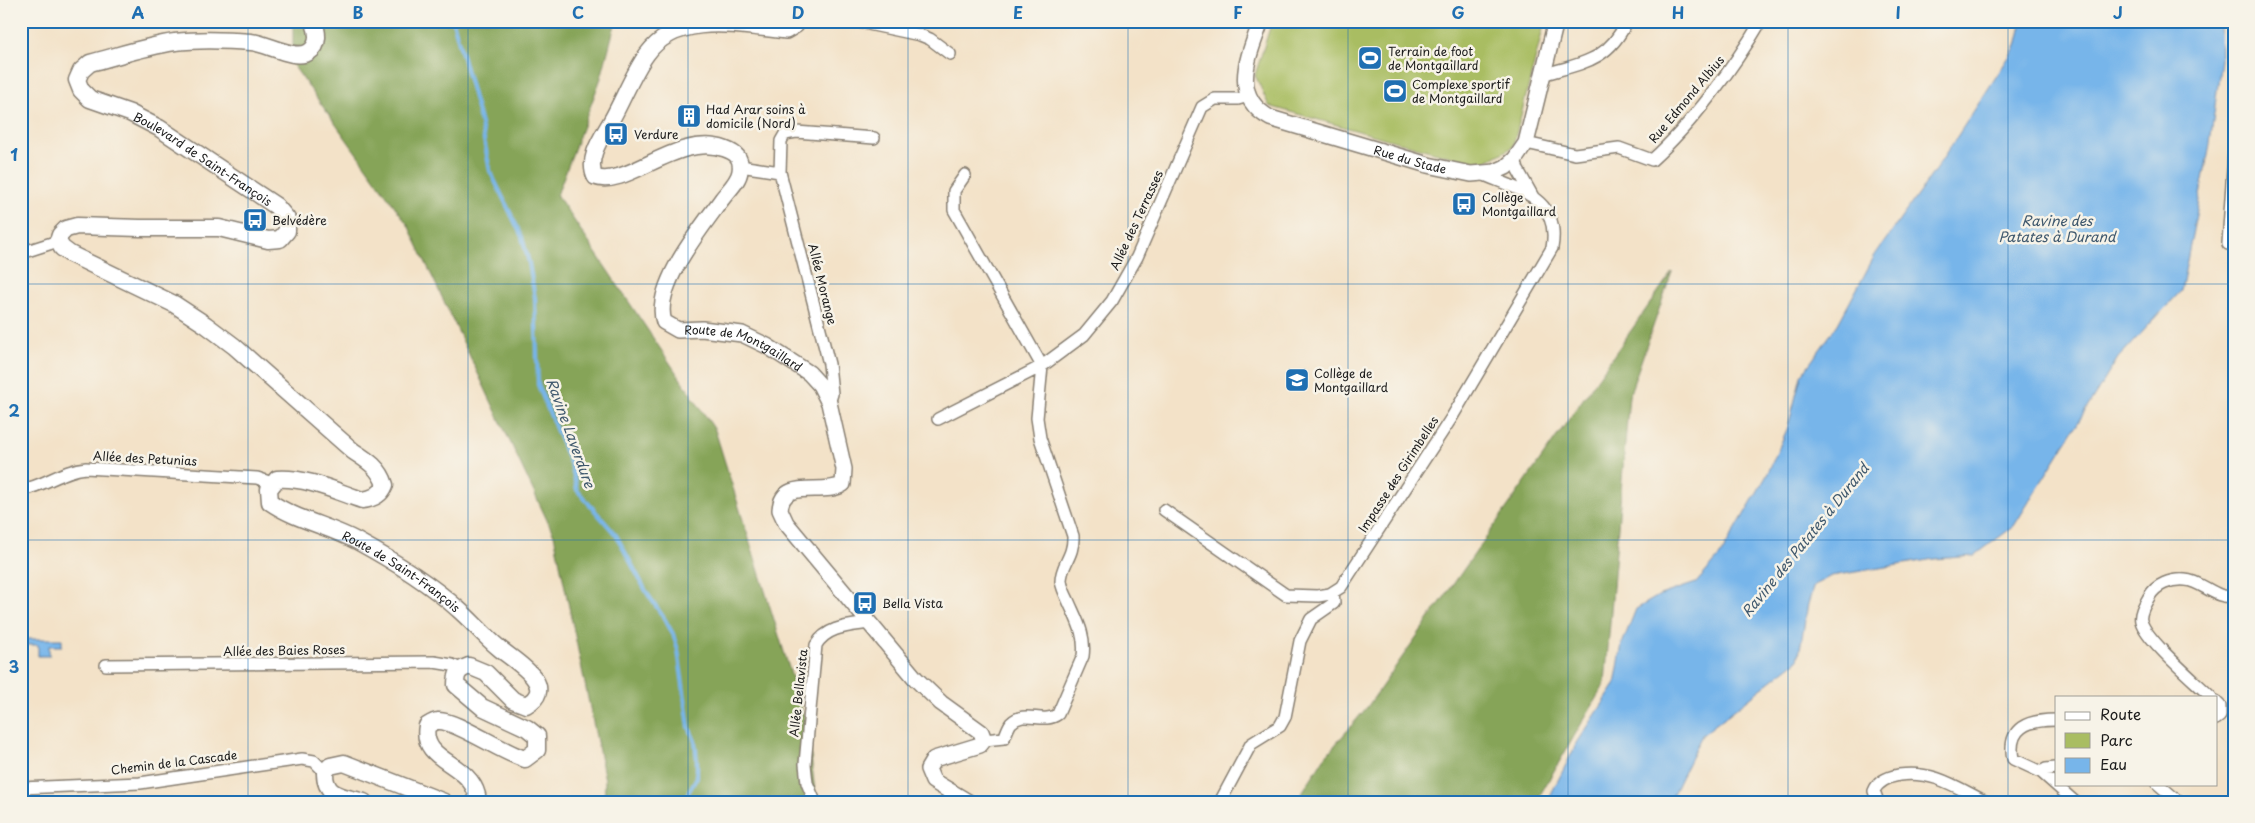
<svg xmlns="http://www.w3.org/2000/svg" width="2255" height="823" font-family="'Playpen Sans',sans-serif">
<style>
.green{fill:#a9bd62;stroke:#626c3f}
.forest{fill:#86a458;stroke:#51603a}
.water{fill:#77b5ea;stroke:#4a6883}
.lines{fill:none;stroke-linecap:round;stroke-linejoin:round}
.stream{stroke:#77b5ea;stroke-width:4}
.minor-casing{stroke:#887f72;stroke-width:14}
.tertiary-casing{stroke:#887f72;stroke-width:18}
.secondary-casing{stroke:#887f72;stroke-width:19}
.minor{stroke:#fff;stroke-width:11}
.tertiary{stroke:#fff;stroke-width:15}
.secondary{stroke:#fff;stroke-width:16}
.grid{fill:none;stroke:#1f6fb2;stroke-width:1;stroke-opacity:0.55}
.labels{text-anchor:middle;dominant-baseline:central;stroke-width:5;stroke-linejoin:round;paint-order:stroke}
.poi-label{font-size:12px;fill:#1c1c1c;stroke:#f7f3e8;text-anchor:start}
.street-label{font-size:12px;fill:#1c1c1c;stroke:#f7f3e8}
.water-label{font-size:14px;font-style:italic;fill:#40596e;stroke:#f7f3e8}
.neatline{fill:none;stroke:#1f6fb2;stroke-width:2}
.grid-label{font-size:16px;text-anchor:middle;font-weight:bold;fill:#1f6fb2}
</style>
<rect width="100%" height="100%" fill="#f7f3e8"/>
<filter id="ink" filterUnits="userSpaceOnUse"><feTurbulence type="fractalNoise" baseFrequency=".02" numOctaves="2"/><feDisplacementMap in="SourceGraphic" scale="10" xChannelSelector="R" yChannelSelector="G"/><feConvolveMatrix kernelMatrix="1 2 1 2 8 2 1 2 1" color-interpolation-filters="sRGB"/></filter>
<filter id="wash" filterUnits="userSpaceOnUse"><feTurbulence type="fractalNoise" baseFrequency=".0096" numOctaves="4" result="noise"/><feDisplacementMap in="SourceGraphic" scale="20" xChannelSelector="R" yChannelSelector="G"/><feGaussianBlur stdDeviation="1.12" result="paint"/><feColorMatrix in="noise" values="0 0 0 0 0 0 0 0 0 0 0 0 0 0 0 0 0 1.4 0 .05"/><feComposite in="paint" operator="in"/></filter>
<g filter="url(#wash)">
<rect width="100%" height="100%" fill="#f3e2c8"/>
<!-- green -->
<path class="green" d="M1272 21H1545L1513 147 1480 165 1269 106 1255 75Z"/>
<!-- forest -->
<path class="forest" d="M293 21H616L601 78 557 195 715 430 808 729 816 802H604L605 780 554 535 408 225 293 65Z
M1672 272 1629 396 1605 683 1536 802H1296L1324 758 1368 706Z"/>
<!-- water -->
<path class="water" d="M2022 21H2220L2221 60 2210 144 2181 291 2118 358 2014 526 1974 556 1934 559 1831 576 1814 585 1808 604 1798 660 1702 735 1669 802H1547L1577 743 1615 685 1622 644 1636 609 1660 595 1696 583 1720 556 1767 475 1788 427 1801 376 1838 324 1875 255 1938 166 2016 46Z
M26 639H62V646H49V656H38V645H26Z"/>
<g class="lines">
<!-- stream -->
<path class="stream" d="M453 21 481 124 490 171 522 237 529 263 535 298 538 385 572 468 577 490 616 535 647 593 664 618 673 634 678 650 689 727 695 741 697 761V777L683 802"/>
</g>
</g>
<g filter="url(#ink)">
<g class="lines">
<defs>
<path id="minor" d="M854 21 920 35 930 39 950 54
M1542 75C1581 63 1608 62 1627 21
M1526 143 1575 154 1619 148 1652 160C1692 124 1734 67 1761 21
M1515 159 1518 170 1533 197
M740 166 780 172
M965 175 954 191V210L1042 366 1037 418 1040 438 1073 536C1074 557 1061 564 1061 581 1062 588 1065 594 1068 600 1076 619 1086 634 1083 656L1058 714C1044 725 1024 709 1011 723 1008 727 1006 734 1004 738L984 740
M2228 244 2234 152
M21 253 58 241
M829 403 832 394 829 364 780 172 781 141 785 134 796 132 874 138
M938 419 1042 366 1084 335 1112 301 1137 257 1202 107 1215 99H1238L1249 96
M21 490C45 486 62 470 86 468L257 478 272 483
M1164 510 1286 595 1318 596 1330 594 1341 587 1452 417 1552 248C1561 198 1519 190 1482 174
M106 665 434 662 452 665 460 669
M2211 697C2195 681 2146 640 2141 621 2139 613 2145 604 2149 597 2156 584 2171 579 2185 580 2203 581 2215 600 2234 596
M2216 702 2220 706V716L2216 719
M2056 720C2028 720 2007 727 2013 759L2041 772 2075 802
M2041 772 2046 769 2056 768
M2158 784 2179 802
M21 788 140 783 302 759 314 761 325 772
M815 802 807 783 805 764 816 645C827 626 850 626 869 623
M1220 802 1251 744 1280 726 1285 717 1300 641 1311 619 1334 603 1333 592
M1878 802 1874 791C1878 781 1888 777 1899 775 1933 770 1956 787 1986 802"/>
<g id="tertiary">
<path id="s1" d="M796 21V25L786 31C742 27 678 11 647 54 633 73 623 100 611 121 602 137 586 158 595 177 627 189 677 132 725 149 736 153 742 158 740 171 739 181 728 191 722 199 702 227 652 287 664 322L678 330 702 329 742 334 767 346 809 373 820 385 829 403 844 469 843 484C823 497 782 476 780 510L786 523 916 679 941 703 981 732 984 740 980 745 934 759 928 769 933 781 968 802"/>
<path id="s2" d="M1261 21C1249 56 1229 95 1270 118L1428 165 1471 174 1495 172 1506 167 1515 159 1526 143 1556 21"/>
</g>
<g id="secondary">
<path id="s3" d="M313 21C318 31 320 45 309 52 295 61 267 43 251 42 226 40 200 39 175 42 147 46 117 56 90 63L81 71 77 80 81 90 90 99 130 113 159 128 276 206 287 219V231L280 239 268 240 219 228H140L77 226 66 229 60 235 58 241 62 248 70 254 174 304 206 325 234 346 353 451C367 460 380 468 385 485 381 495 373 499 362 500 335 491 306 477 277 479L269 489 270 502C296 520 329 526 357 541 392 560 428 582 458 609 472 621 484 636 499 648 514 661 560 686 526 705L513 700 486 673 469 666C458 670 456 674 456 685L482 707 527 728 537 736V750L525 759C503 753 454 719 438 721 434 721 430 724 427 726 420 762 468 761 477 795L474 802"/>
<path d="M364 802C344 796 324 797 325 772L330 766 344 763 444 802"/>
</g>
</defs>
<!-- minor casing -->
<use href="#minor" class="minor-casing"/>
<!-- tertiary casing -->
<use href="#tertiary" class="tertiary-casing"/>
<!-- secondary casing -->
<use href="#secondary" class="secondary-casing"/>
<!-- minor -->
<use href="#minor" class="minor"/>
<!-- tertiary -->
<use href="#tertiary" class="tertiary"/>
<!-- secondary -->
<use href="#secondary" class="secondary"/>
</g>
</g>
<!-- grid -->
<path class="grid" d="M248 21V802M468 21V802M688 21V802M908 21V802M1128 21V802M1348 21V802M1568 21V802M1788 21V802M2008 21V802M21 284H2234M21 540H2234"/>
<!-- icons -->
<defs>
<symbol id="stadium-square" viewBox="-11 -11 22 22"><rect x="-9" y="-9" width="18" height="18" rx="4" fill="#1f6fb2" stroke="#f7f3e8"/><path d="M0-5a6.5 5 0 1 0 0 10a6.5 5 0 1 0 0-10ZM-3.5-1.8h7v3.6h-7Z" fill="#fff"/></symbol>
<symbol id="building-square" viewBox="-11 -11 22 22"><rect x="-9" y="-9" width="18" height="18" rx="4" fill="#1f6fb2" stroke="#f7f3e8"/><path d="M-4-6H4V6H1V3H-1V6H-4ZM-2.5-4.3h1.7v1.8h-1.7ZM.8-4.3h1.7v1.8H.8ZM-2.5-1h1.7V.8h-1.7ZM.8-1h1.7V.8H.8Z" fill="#fff"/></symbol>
<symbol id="bus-square" viewBox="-11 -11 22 22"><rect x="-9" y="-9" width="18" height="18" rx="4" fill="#1f6fb2" stroke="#f7f3e8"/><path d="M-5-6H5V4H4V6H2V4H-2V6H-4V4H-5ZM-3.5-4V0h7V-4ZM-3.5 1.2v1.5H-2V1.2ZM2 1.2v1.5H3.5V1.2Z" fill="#fff"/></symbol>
<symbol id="school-square" viewBox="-11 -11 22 22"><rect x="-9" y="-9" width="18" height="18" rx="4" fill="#1f6fb2" stroke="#f7f3e8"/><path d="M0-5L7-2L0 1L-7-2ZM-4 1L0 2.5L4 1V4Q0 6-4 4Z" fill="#fff"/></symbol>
</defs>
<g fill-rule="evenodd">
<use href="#stadium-square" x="1356" y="44" width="28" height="28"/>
<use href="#stadium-square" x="1381" y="77" width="28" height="28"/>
<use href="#building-square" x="675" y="102" width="28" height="28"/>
<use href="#bus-square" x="602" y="120" width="28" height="28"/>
<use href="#bus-square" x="1450" y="190" width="28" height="28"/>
<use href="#bus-square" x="241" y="206" width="28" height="28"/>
<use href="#school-square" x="1283" y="366" width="28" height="28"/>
<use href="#bus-square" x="851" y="589" width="28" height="28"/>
</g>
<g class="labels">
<!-- poi labels -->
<g class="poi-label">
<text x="1388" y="51">Terrain de foot<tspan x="1388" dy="14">de Montgaillard</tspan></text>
<text x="1412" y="84">Complexe sportif<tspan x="1412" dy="14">de Montgaillard</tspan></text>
<text x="706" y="109">Had Arar soins à<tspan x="706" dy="14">domicile (Nord)</tspan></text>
<text x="634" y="134">Verdure</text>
<text x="1482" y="197">Collège<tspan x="1482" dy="14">Montgaillard</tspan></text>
<text x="272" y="220">Belvédère</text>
<text x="1314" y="373">Collège de<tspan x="1314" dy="14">Montgaillard</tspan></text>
<text x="882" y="603">Bella Vista</text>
</g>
<!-- street labels -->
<g class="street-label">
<text transform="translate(1686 99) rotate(-50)">Rue Edmond Albius</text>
<text stroke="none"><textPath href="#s3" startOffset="432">Boulevard de Saint-François</textPath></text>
<text stroke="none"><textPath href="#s2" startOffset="255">Rue du Stade</textPath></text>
<text transform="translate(1136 220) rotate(-65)">Allée des Terrasses</text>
<text transform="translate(823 284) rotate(76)">Allée Morange</text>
<text stroke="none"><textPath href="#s1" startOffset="726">Route de Montgaillard</textPath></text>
<text transform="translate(145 458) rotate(3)">Allée des Petunias</text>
<text transform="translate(1398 474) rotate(-57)">Impasse des Girimbelles</text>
<text stroke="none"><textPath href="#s3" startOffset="1495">Route de Saint-François</textPath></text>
<text transform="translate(284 650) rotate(-1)">Allée des Baies Roses</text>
<text transform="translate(798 693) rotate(-84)">Allée Bellavista</text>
<text transform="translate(174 762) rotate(-7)">Chemin de la Cascade</text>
</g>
<!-- water labels -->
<g class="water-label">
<text x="2057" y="220">Ravine des<tspan x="2057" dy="16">Patates à Durand</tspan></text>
<text transform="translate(571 433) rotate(70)">Ravine Laverdure</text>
<text transform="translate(1805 540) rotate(-51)">Ravine des Patates à Durand</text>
</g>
</g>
<!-- margin -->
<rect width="2255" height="823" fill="none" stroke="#f7f3e8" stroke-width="55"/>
<!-- legend -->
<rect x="2055" y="696" width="162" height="90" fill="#f7f3e8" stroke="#9f9d96"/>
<rect x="2065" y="712" width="25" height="8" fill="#ffffff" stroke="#9f9d96"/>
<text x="2100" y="720" font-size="15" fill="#1c1c1c">Route</text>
<rect x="2065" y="733" width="25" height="15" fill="#a9bd62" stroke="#9f9d96"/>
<text x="2100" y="746" font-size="15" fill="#1c1c1c">Parc</text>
<rect x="2065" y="758" width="25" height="15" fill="#77b5ea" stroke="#9f9d96"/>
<text x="2100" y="770" font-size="15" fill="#1c1c1c">Eau</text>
<rect x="28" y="28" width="2200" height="768" class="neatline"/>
<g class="grid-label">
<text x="138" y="19">A</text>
<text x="358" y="19">B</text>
<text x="578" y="19">C</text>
<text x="798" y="19">D</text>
<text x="1018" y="19">E</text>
<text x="1238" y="19">F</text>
<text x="1458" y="19">G</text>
<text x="1678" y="19">H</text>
<text x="1898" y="19">I</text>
<text x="2118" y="19">J</text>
<text x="14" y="161">1</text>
<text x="14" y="417">2</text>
<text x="14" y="673">3</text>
</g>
</svg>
